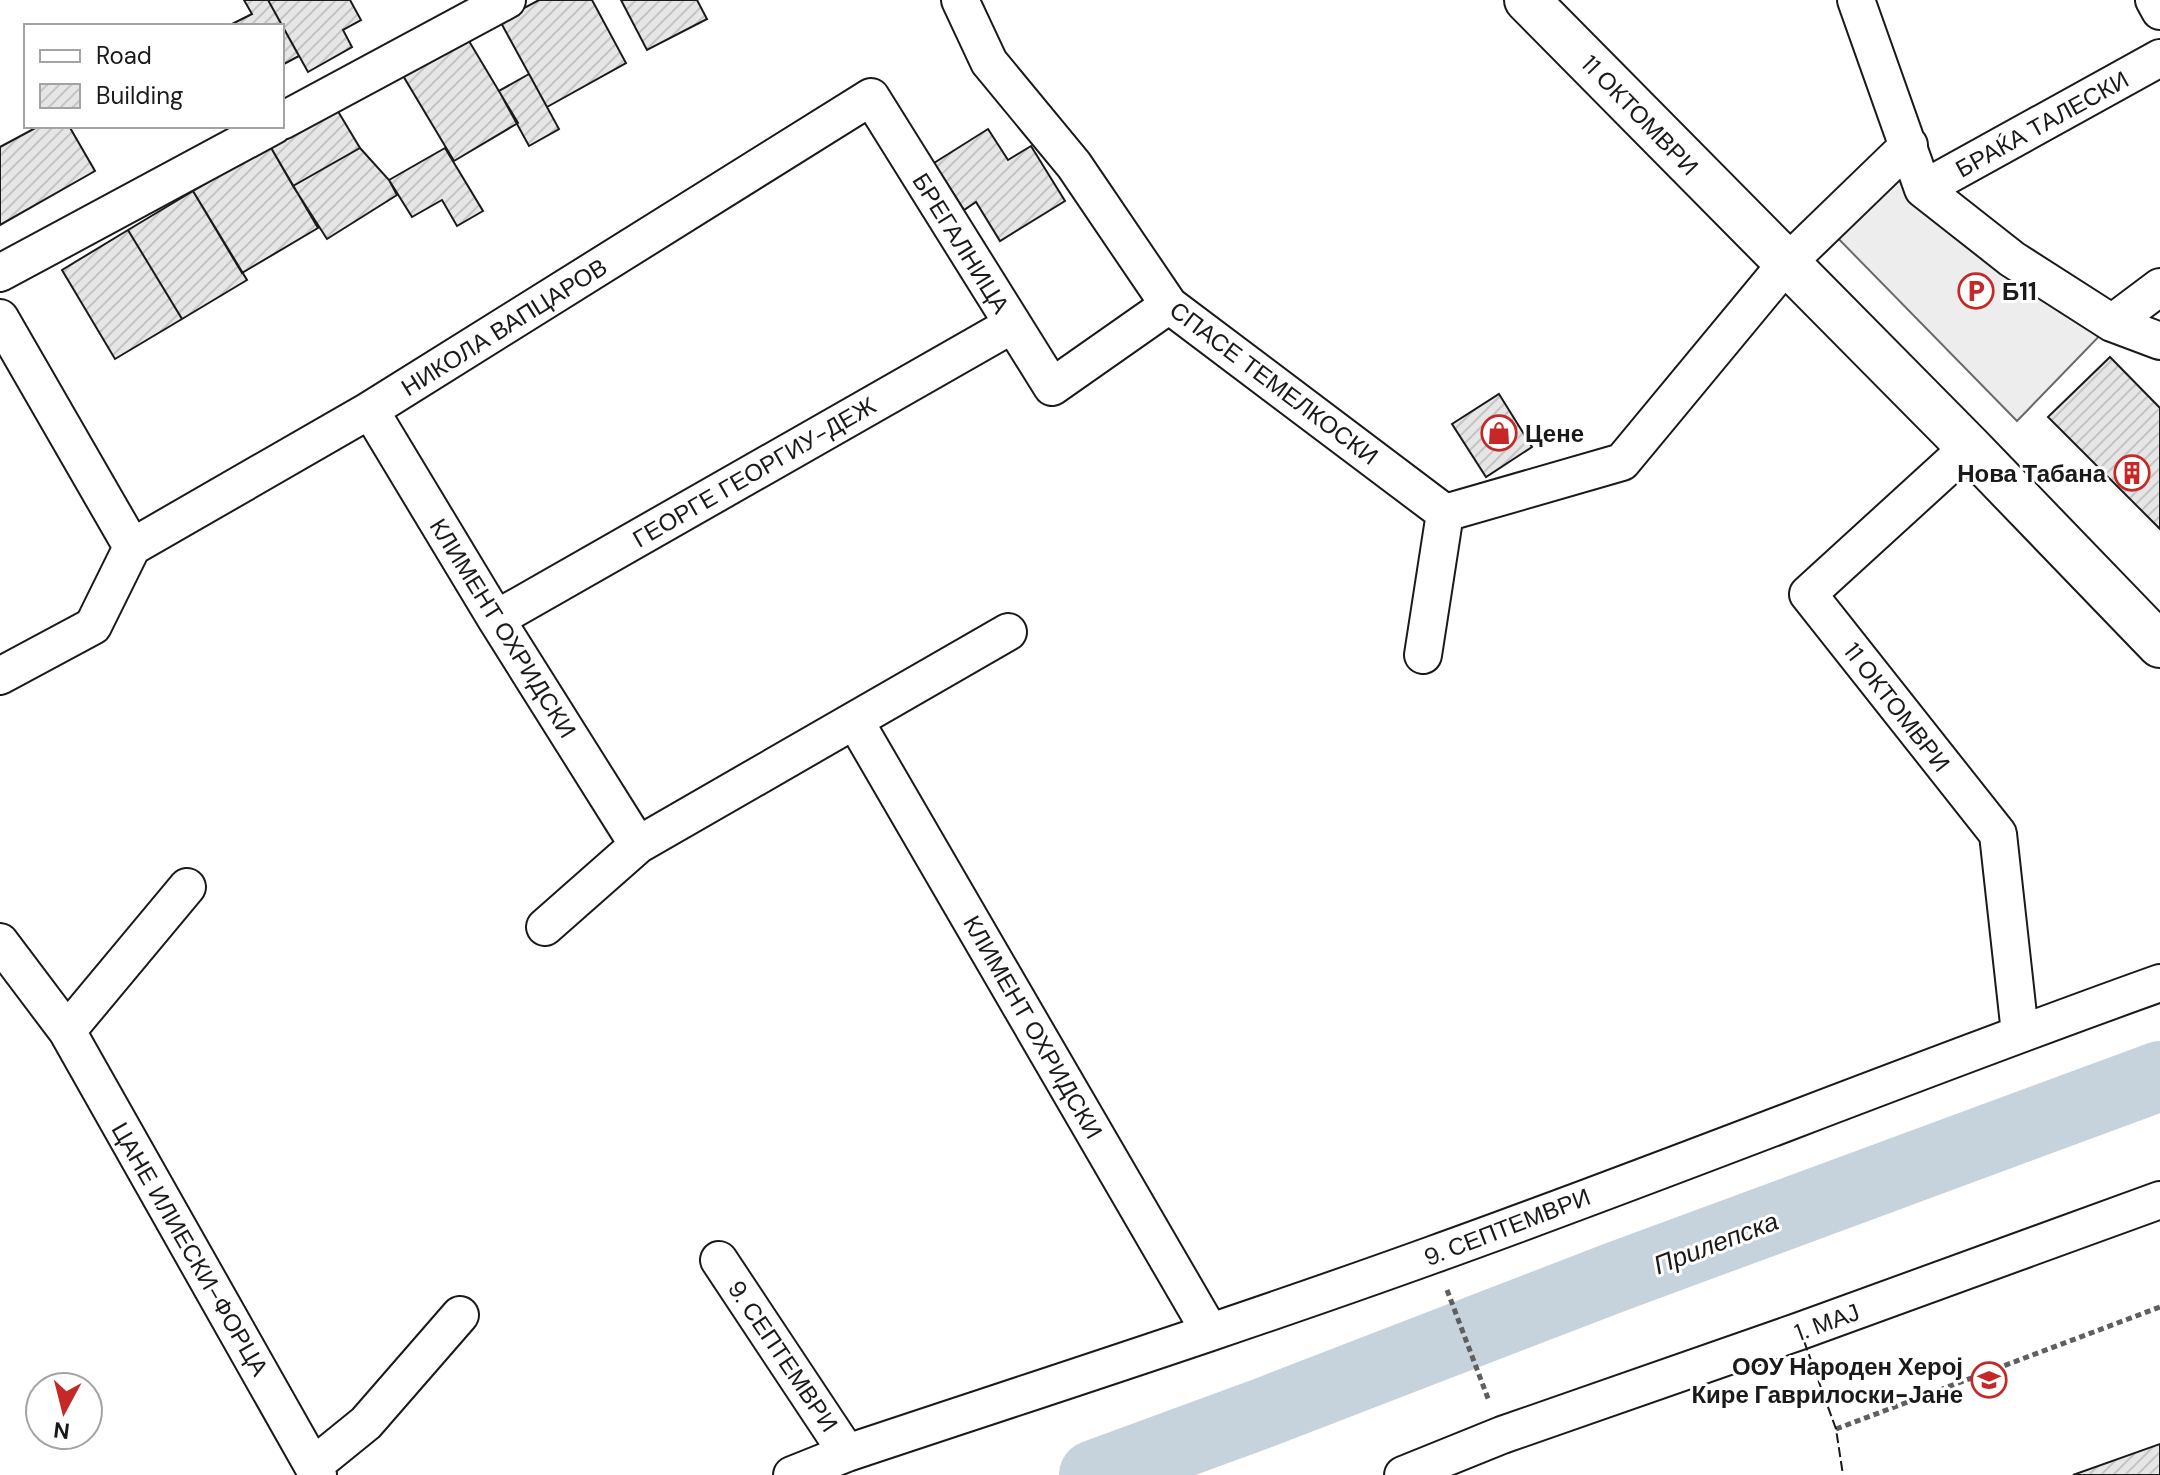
<svg xmlns="http://www.w3.org/2000/svg" width="2160" height="1475" font-family="'DM Sans',sans-serif">
<style>
.parking{fill:#ededed;stroke:#6a6a6a;stroke-width:2}
.lines{fill:none;stroke-linecap:round;stroke-linejoin:round}
.river{stroke:#c6d2dc;stroke-width:70}
.building{fill:url(#building-hatch);stroke:#1a1a1a;stroke-width:2}
.street-casing{stroke:#1a1a1a;stroke-width:40}
.secondary-casing{stroke:#1a1a1a;stroke-width:48}
.path{stroke:#5f5f5f;stroke-width:5;stroke-dasharray:6 4;stroke-linecap:butt}
.street{stroke:#fff;stroke-width:36}
.secondary{stroke:#fff;stroke-width:44}
.fence{stroke:#1a1a1a;stroke-width:2;stroke-dasharray:10 4;stroke-linecap:butt}
.labels{text-anchor:middle;dominant-baseline:central;stroke-width:6;stroke-linejoin:round;paint-order:stroke}
.street-label{font-size:24px;fill:#1a1a1a;stroke:#fff}
.poi-label{font-size:24px;font-weight:bold;fill:#1a1a1a;stroke:#fff;text-anchor:start}
.water-label{font-size:26px;font-style:italic;fill:#1a1a1a;stroke:#fff}
</style>
<defs>
<pattern id="building-hatch" width="6" height="6" patternUnits="userSpaceOnUse" patternTransform="scale(2)"><rect width="6" height="6" fill="#e6e6e6"/><path d="M-1 1l2-2M0 6l6-6M5 7l2-2" fill="none" stroke="#c5c5c5"/></pattern>
</defs>
<rect width="100%" height="100%" fill="#fff"/>
<!-- parking -->
<path class="parking" d="M1909 145 1923 190 2112 323 2017 421 1825 225Z"/>
<g class="lines">
<!-- river -->
<path class="river" d="M1094 1475 1271 1410 1613 1278 2160 1076"/>
</g>
<!-- building -->
<path class="building" d="M244 0H268L299 56 282 65V26H228L252 14Z
M268 0H350L361 20 343 30 352 47 308 72Z
M539 0H592L626 63 547 107 500 21Z
M621 0H697L707 19 647 50Z
M466 36 518 123 454 161 402 74Z
M529 74 559 129 529 146 499 91Z
M336 108 360 148 293 186 270 146Z
M39 126H69L95 171 0 225V147Z
M988 129 1008 160 1031 146 1065 201 1000 241 976 202 964 210 934 163Z
M270 146 318 228 242 273 193 191Z
M360 148 389 180 397 195 327 239 293 186Z
M445 148 483 211 457 226 442 200 412 217 389 180Z
M193 191 247 280 182 319 128 230Z
M128 230 182 319 115 359 62 270Z
M2110 357 2160 408V529L2048 417Z
M1499 394 1532 447 1486 477 1452 424Z
M2160 1444V1475H2073Z"/>
<g class="lines">
<defs>
<path id="street" d="M960 0 989 62 1074 165 1169 305 1445 513
M1856 0 1923 189 2012 259 2112 323 2160 341
M2154 0 2160 11
M282 121 507 0
M1923 189 2160 58
M0 273 273 126
M0 318 132 547
M2112 323 2160 287
M370 410 496 619 638 845
M1969 447 1808 594 1998 834 2020 1033
M496 619 1012 325
M1423 655 1445 513 1622 462 1786 264 1909 145
M0 676 93 626 132 547 370 410 871 97 1052 387 1169 305
M855 721 1210 1332
M545 927 638 845 1008 632
M0 942 67 1031 318 1475
M67 1031 187 887
M719 1260 847 1453
M313 1466 366 1423 460 1315
M792 1475 847 1453C1042 1388 1238 1325 1432 1255 1675 1168 1916 1070 2160 983
M1403 1475 1502 1435 1800 1331 2160 1200"/>
<path id="secondary" d="M1527 0 1969 447 2160 645"/>
</defs>
<!-- street casing -->
<use href="#street" class="street-casing"/>
<!-- secondary casing -->
<use href="#secondary" class="secondary-casing"/>
<!-- path -->
<path class="path" d="M1447 1290 1489 1401
M1836 1429 2160 1307"/>
<!-- street -->
<use href="#street" class="street"/>
<!-- secondary -->
<use href="#secondary" class="secondary"/>
<!-- fence -->
<path class="fence" d="M1804 1341 1836 1429 1843 1475"/>
</g>
<!-- icons -->
<defs>
<symbol id="parking-ring" viewBox="-11 -11 22 22"><circle r="9.5" fill="#fff" stroke="#c62828" stroke-width="1.5"/><path d="M-3.5-5.5H1a3.5 3.5 0 0 1 0 7H-1V5.5H-3.5ZM-1-3.4V-.6H.8a1.4 1.4 0 0 0 0-2.8Z" fill="#c62828"/></symbol>
<symbol id="shop-ring" viewBox="-11 -11 22 22"><circle r="9.5" fill="#fff" stroke="#c62828" stroke-width="1.5"/><path d="M-5-2.5h2.3a2.7 3.5 0 0 1 5.4 0H5L5.5 6h-11ZM-1.5-2.5h3a1.5 2.3 0 0 0-3 0Z" fill="#c62828"/></symbol>
<symbol id="building-ring" viewBox="-11 -11 22 22"><circle r="9.5" fill="#fff" stroke="#c62828" stroke-width="1.5"/><path d="M-4-6H4V6H1V3H-1V6H-4ZM-2.5-4.3h1.7v1.8h-1.7ZM.8-4.3h1.7v1.8H.8ZM-2.5-1h1.7V.8h-1.7ZM.8-1h1.7V.8H.8Z" fill="#c62828"/></symbol>
<symbol id="school-ring" viewBox="-11 -11 22 22"><circle r="9.5" fill="#fff" stroke="#c62828" stroke-width="1.5"/><path d="M0-5L7-2L0 1L-7-2ZM-4 1L0 2.5L4 1V4Q0 6-4 4Z" fill="#c62828"/></symbol>
</defs>
<g fill-rule="evenodd">
<use href="#parking-ring" x="1956" y="271" width="40" height="40"/>
<use href="#shop-ring" x="1479" y="413" width="40" height="40"/>
<use href="#building-ring" x="2112" y="453" width="40" height="40"/>
<use href="#school-ring" x="1969" y="1360" width="40" height="40"/>
</g>
<g class="labels">
<!-- street labels -->
<g class="street-label">
<text transform="translate(1640 115) rotate(46)">11 ОКТОМВРИ</text>
<text transform="translate(2042 124) rotate(-29)">БРАЌА ТАЛЕСКИ</text>
<text transform="translate(961 243) rotate(58)">БРЕГАЛНИЦА</text>
<text transform="translate(504 327) rotate(-32)">НИКОЛА ВАПЦАРОВ</text>
<text transform="translate(1274 383) rotate(37)">СПАСЕ ТЕМЕЛКОСКИ</text>
<text transform="translate(754 472) rotate(-30)">ГЕОРГЕ ГЕОРГИУ-ДЕЖ</text>
<text transform="translate(503 628) rotate(58)">КЛИМЕНТ ОХРИДСКИ</text>
<text transform="translate(1897 707) rotate(52)">11 ОКТОМВРИ</text>
<text transform="translate(1033 1027) rotate(60)">КЛИМЕНТ ОХРИДСКИ</text>
<text transform="translate(1507 1227) rotate(-21)">9. СЕПТЕМВРИ</text>
<text transform="translate(190 1249) rotate(60)">ЦАНЕ ИЛИЕСКИ-ФОРЦА</text>
<text transform="translate(1827 1322) rotate(-20)">1. МАЈ</text>
<text transform="translate(783 1356) rotate(56)">9. СЕПТЕМВРИ</text>
</g>
<!-- poi labels -->
<g class="poi-label">
<text x="2002" y="291">Б11</text>
<text x="1525" y="433">Цене</text>
<text x="2106" y="473" text-anchor="end">Нова Табана</text>
<text x="1963" y="1366" text-anchor="end">ООУ Народен Херој<tspan x="1963" dy="28">Кире Гаврилоски-Јане</tspan></text>
</g>
<!-- water labels -->
<g class="water-label">
<text transform="translate(1716 1243) rotate(-21)">Прилепска</text>
</g>
</g>
<!-- legend -->
<rect x="24" y="24" width="260" height="104" fill="#ffffff" stroke="#a3a3a3" stroke-width="2"/>
<rect x="40" y="50" width="40" height="12" fill="#ffffff" stroke="#a3a3a3" stroke-width="2"/>
<text x="96" y="64" font-size="24" fill="#1a1a1a">Road</text>
<rect x="40" y="84" width="40" height="24" fill="url(#building-hatch)" stroke="#a3a3a3" stroke-width="2"/>
<text x="96" y="104" font-size="24" fill="#1a1a1a">Building</text>
<!-- north arrow -->
<g transform="translate(64 1411) rotate(187)"><circle r="38" fill="#ffffff" stroke="#a3a3a3" stroke-width="2"/>
<path d="M0-6L14 30L0 20L-14 30Z" fill="#c62828"/>
<text y="-12" font-size="22" font-weight="bold" text-anchor="middle" fill="#1a1a1a">N</text>
</g>
</svg>
